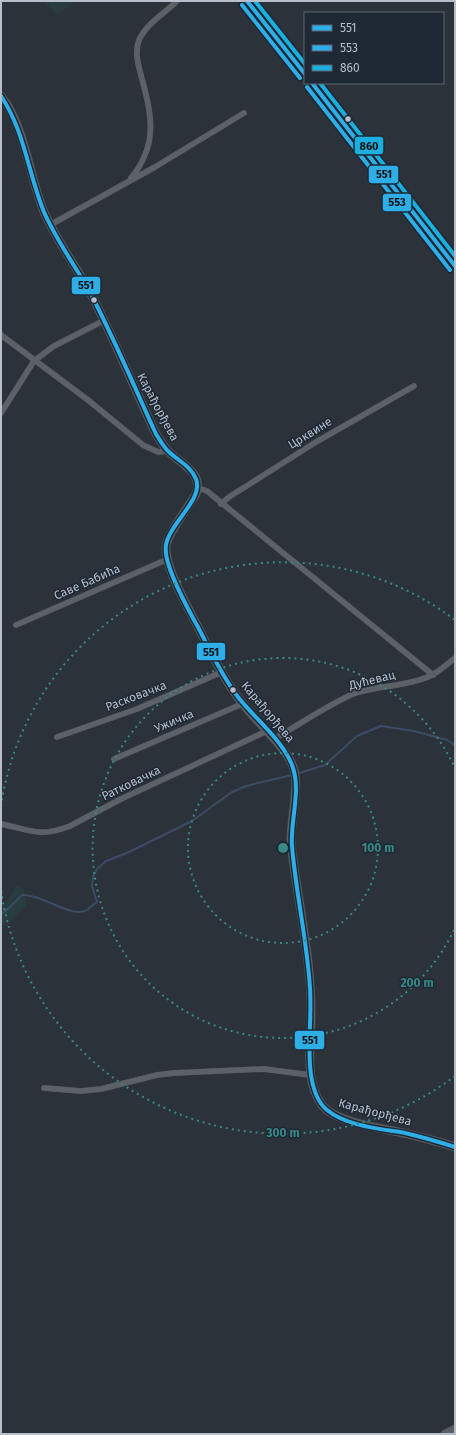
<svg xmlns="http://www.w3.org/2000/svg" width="456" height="1435" font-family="'Fira Sans',sans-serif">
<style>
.green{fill:#293c3f}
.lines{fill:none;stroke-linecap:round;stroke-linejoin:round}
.stream{stroke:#3b4c64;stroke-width:2}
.street-casing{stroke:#4a4e54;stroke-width:6}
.secondary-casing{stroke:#4a4e54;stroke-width:9}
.primary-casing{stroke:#4a4e56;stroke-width:10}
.street{stroke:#5c6067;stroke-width:5.5}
.secondary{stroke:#5a5f66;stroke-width:8}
.primary{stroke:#5e6369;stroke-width:9}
.bus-1-casing{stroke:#1f2835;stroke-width:7}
.bus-2-casing{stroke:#1f2835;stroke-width:7}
.bus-3-casing{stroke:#1f2835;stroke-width:7}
.bus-1{stroke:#2daee7;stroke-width:4}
.bus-2{stroke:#2daee7;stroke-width:4}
.bus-3{stroke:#1aafdf;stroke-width:4}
.ring{fill:none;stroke:#398885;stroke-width:2;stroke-dasharray:2 4}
.bus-dot{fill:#b6beca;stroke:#1f2835;stroke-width:1.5}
.labels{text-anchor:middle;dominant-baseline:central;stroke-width:3;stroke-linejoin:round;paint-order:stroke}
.street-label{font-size:12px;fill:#b6beca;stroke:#1f2835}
.centre{fill:#398885;stroke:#1f2835;stroke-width:2}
.ring-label{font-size:12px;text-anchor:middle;font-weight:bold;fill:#398885;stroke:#1f2835;stroke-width:3;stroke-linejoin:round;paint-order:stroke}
.line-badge{stroke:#1f2835;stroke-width:1.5}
.pale-badge-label{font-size:11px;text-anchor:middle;font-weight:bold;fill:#111}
</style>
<rect width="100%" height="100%" fill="#2c3239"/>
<!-- green -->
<path class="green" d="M43 1H77L57 14Z
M16 886 24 889 26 906 12 920 1 926V907L7 902Z"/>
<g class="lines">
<!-- stream -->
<path class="stream" d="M296 774 325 765 357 736 381 726 414 731 447 740 455 745
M1 914 7 910 22 895C43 894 71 919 87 910 91 907 94 904 97 902L92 886 93 877 97 869 106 861 127 853 192 821 232 792 246 786 292 775"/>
<defs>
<path id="street" d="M131 178C136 172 141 165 144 157 156 133 149 104 142 79 139 67 134 53 139 40 146 24 165 13 177 1
M50 225 155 167 244 113
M1 335 88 400 143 445 158 452 168 451
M1 413 34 361 54 346 103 321
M198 488 207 491 433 675
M221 504 229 497 316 442 414 386
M16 625 168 559
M57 737 137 709 222 672
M274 739C300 724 326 706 353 694 378 685 406 687 430 676 439 672 447 664 455 658
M114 759 242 704
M1 824C31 830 39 838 70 826L121 799 267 731
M44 1088 81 1091 101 1089 157 1075 174 1073 264 1069 310 1075"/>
<path id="secondary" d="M1 96C25 126 29 176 44 212 57 242 77 267 92 296 115 341 134 388 156 434 160 440 164 447 169 452 181 464 204 473 196 494 189 506 168 533 166 546 164 567 190 611 200 631 213 656 225 682 243 704 257 723 289 749 294 770 299 788 291 819 291 839 292 859 296 879 299 899 305 938 312 978 311 1019 311 1047 304 1081 322 1105 335 1123 387 1129 408 1134 424 1138 440 1142 455 1147
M445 1434 455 1429"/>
<path id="primary" d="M247 1 305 74
M312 83 455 266"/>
</defs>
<!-- street casing -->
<use href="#street" class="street-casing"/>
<!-- secondary casing -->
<use href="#secondary" class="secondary-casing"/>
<!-- primary casing -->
<use href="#primary" class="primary-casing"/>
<!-- street -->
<use href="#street" class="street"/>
<!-- secondary -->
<use href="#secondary" class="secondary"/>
<!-- primary -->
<use href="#primary" class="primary"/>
<defs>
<path id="bus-1" d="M247 1 305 74
M312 83 455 266
M1 96C25 132 28 173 44 212 57 242 77 268 92 296 115 341 135 388 156 434 160 440 163 446 168 451 177 460 191 466 196 479 204 499 169 524 166 545 165 552 167 560 169 566 176 588 188 609 199 629 211 652 222 676 238 697 255 719 285 742 293 768 301 792 290 822 292 846 296 894 307 940 310 988 312 1016 307 1048 311 1075 313 1088 317 1102 327 1110 346 1126 382 1129 405 1133 422 1137 439 1142 455 1147"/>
<path id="bus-2" d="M242 5 300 78
M307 87 450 270"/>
<path id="bus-3" d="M255 1 305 64
M320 83 455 256"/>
</defs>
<!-- bus-1 casing -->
<use href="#bus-1" class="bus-1-casing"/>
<!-- bus-2 casing -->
<use href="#bus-2" class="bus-2-casing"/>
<!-- bus-3 casing -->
<use href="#bus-3" class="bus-3-casing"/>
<!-- bus-1 -->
<use href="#bus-1" class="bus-1"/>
<!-- bus-2 -->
<use href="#bus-2" class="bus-2"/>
<!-- bus-3 -->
<use href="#bus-3" class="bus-3"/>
</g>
<!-- distance rings -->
<g class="ring">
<circle cx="283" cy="848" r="95"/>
<path d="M454 930A190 190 0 1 1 454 766"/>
<path d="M455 1076A285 285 0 0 1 1 890M1 806A285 285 0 0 1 455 620"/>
</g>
<!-- markers -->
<g class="bus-dot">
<circle cx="348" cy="119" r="3.5"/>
<circle cx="94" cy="300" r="3.5"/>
<circle cx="233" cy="690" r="3.5"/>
</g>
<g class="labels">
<!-- street labels -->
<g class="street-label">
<text transform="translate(158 407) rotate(62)">Карађорђева</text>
<text transform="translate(310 433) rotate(-32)">Црквине</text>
<text transform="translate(87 582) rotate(-24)">Саве Бабића</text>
<text transform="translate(372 680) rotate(-14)">Дућевац</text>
<text transform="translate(136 696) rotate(-21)">Расковачка</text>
<text transform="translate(268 712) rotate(50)">Карађорђева</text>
<text transform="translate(174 721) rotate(-23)">Ужичка</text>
<text transform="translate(131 783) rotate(-26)">Ратковачка</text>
<text transform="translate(375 1112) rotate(15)">Карађорђева</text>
</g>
</g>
<circle cx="283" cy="848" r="6" class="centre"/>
<g class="ring-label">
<text x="378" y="852">100 m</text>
<text x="417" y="987">200 m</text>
<text x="283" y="1137">300 m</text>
</g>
<g class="line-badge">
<rect x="354" y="136" width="30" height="19" rx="4" fill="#1aafdf"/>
<rect x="368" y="165" width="31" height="19" rx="4" fill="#2daee7"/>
<rect x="382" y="193" width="30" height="19" rx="4" fill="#2daee7"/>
<rect x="71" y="276" width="30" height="19" rx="4" fill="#2daee7"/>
<rect x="196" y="642" width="30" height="19" rx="4" fill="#2daee7"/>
<rect x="294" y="1030" width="31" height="20" rx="4" fill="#2daee7"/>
</g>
<g class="pale-badge-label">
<text x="369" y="150">860</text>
<text x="384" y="178">551</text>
<text x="397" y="206">553</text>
<text x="86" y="289">551</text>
<text x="211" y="656">551</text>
<text x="310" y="1044">551</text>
</g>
<!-- border -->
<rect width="456" height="1435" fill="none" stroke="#b6beca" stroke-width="4"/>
<!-- legend -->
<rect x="304" y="12" width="140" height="72" fill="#1f2835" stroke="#5b6471"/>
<rect x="312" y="25" width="20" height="6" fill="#2daee7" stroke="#5b6471"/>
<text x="340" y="32" font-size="12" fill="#b6beca">551</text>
<rect x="312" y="45" width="20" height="6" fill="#2daee7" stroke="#5b6471"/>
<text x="340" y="52" font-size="12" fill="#b6beca">553</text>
<rect x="312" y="65" width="20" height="6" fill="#1aafdf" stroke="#5b6471"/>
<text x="340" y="72" font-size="12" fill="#b6beca">860</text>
</svg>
